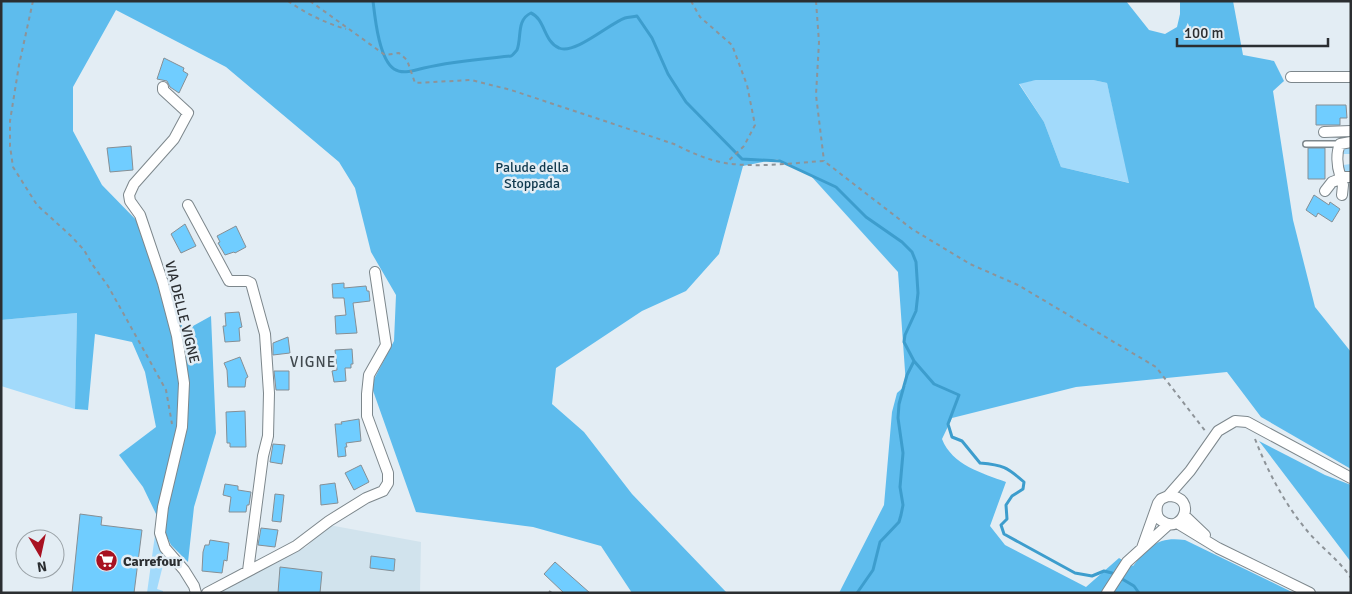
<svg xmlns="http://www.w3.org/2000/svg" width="1352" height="594" font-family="Signika,sans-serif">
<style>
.built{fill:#d1e3ed}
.green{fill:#a2dafb}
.forest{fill:#5ebced;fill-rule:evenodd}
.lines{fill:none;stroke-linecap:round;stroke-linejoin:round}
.stream{stroke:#3d9dcd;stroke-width:3}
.building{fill:#70cdff;stroke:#868f95}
.service-casing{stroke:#7d878c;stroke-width:8}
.minor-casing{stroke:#7d878c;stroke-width:12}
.path{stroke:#8d9398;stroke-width:2;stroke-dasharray:4 4;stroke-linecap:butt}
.service{stroke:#fff;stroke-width:5}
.minor{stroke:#fff;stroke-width:10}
.labels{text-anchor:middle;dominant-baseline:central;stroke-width:5;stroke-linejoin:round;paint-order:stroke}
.park-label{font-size:14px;fill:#0f384d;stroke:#e3edf4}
.street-label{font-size:14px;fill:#2b2e31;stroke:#e3edf4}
.poi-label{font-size:14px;font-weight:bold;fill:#2b2e31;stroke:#e3edf4;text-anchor:start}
.neighbourhood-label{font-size:15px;letter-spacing:1px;fill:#41494e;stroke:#e3edf4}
</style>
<rect width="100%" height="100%" fill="#e3edf4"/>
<!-- built -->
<path class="built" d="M329 525 421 542 420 593H219L268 563 306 547Z"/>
<!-- green -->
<path class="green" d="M1036 80H1093L1107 83 1130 183 1061 167 1044 122 1019 83Z
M1351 146V172L1344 171 1343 165 1351 164 1350 154H1343V148Z
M77 313 75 409 1 386V320Z
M155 535 166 553 157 589 163 591V593H147Z"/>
<!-- forest -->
<path class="forest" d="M1 1H1126L1149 30 1165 34 1177 27 1180 14V1H1233L1243 55 1274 61 1284 81 1273 91 1293 220 1315 307 1351 352V469L1261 417 1227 372 1076 387 952 418 942 439C952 465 982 473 1006 482L990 526 1005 545 1086 587 1119 558 1133 566C1148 546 1159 536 1185 540L1294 593H839L884 505 892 412 897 393 906 385 898 272 811 176 777 159 743 166 719 254 686 291 642 311 556 368 552 404 584 432 632 494 727 593H632L601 546 533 527 416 512 371 385 394 341 396 295 371 252 355 188 339 162 226 67 116 10 73 87V131L102 185 142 226 184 331 211 316 216 433 194 507 188 562 171 545 143 487 119 455 156 427 145 372 132 342 95 334 88 410 75 409 77 313 1 320ZM1036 80H1093L1107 83 1129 183 1061 167 1044 122 1019 84Z
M1259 441 1325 475 1351 485V562Z"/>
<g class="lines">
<!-- stream -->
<path class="stream" d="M373 1C375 18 379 59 394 69 403 75 415 70 424 68 453 61 482 59 511 56 512 56 516 51 517 50 522 37 516 20 531 13 545 19 544 42 559 48 575 55 610 23 625 18 628 17 633 17 637 16L652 38 668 74 686 102 742 159 780 161 836 187 866 217 902 242 912 252 916 262 918 293 916 311 905 335 904 342 914 361 934 384 959 395 948 424 952 437 962 441 980 463C1003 465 1007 467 1024 482L1023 489 1012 496 1006 505 1007 519 1001 525 1004 534 1075 573 1092 576 1104 571 1112 573 1134 586 1139 593
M857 593 873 570 880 542 899 522 901 515 903 505 900 487 903 453 898 418 899 404 907 375 914 361"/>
</g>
<!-- building -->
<path class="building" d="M164 58 184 68 183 71 188 74 179 93 170 87 167 81 157 79Z
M1316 105H1346L1347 118H1340V125H1316Z
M131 146 133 170 110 172 107 148Z
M1308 148H1325V179H1308Z
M1314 195 1329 205 1330 202 1340 209 1332 222 1318 213 1316 217 1306 210Z
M185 224 196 246 181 253 171 234Z
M236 226 246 247 235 253 234 252 225 255 218 243 220 242 217 236Z
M344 283V288L366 286 367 291H369L370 301 353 303 357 333 336 334 335 316 346 315 344 298H333L332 284Z
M239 312 242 327 239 328 240 341 225 342 223 326H226L225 313Z
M288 337 290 353 273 355V343Z
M352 349 353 364H351V368H345L346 381 334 382 332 371 337 370 335 350Z
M240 357 248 377 246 378 245 387H228L227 370 224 363Z
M274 371H289V390H276Z
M245 411 246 447H230V443H227L226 412Z
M359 419 361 441 346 443 347 447H345L346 456 338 457 335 424H342L341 422Z
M273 444 285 445 282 464 270 462Z
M361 465 369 482 354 490 345 473Z
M335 483 338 503 321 505 320 485Z
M225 484 238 486V490L251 492 249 505H247L246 512H229L231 497 223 495Z
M275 494 284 495 281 522 272 521Z
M80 514 102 517 101 525 142 530 134 593H72Z
M261 528 278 530 275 547 258 545Z
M210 540 229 543 227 561 224 560 222 573 202 571 203 552 205 545H209Z
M371 556 395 559 394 571 370 568Z
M555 562 590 593H564L544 574Z
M280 567 322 572 320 593H278Z"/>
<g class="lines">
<defs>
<path id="service" d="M1306 144H1340"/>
<path id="minor" d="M1291 77H1351
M163 87V90L188 113 174 139 134 184 129 195 130 201 140 215 163 283 177 336 184 383 182 427 163 507 160 533 165 548 184 570 194 586 196 593
M1324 132 1351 131
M1351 142 1340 144C1336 153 1337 166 1340 175L1344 177H1351
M1340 179 1343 185 1342 195
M1325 191 1332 182 1340 179 1342 176
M188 205 229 281H247L251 283 265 334 269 393 268 436 263 456 248 571
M1157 506C1156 512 1157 518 1162 521 1182 536 1199 496 1168 496
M1184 515 1205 535
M1177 523 1218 548 1310 593
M1142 548 1158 503 1161 499 1168 496 1190 471 1218 431 1235 421 1247 422 1351 478
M207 593 296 546 329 521 366 498 383 491 388 483V473L367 416V394L369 375 386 345 375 272
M1107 593 1127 562 1169 524"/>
</defs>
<!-- service casing -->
<use href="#service" class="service-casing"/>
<!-- minor casing -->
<use href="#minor" class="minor-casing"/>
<!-- path -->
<path class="path" d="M33 1 19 65 10 121V146L13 167 37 205 71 236 84 250 92 264 108 286 166 390 172 424
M288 1C305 13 325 23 346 29
M310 1 385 55 399 53 407 60 415 83 471 80 511 90 674 144C690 152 707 160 725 163 757 168 792 163 824 161L912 229 970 264 1018 285 1156 367 1206 432
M691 1 700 17 732 45 747 85 755 125 744 146 726 163
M816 1 819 42 816 95 824 161
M1255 439C1268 472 1285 505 1309 533 1323 549 1339 560 1351 578
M549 591 552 593"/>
<!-- service -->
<use href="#service" class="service"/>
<!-- minor -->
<use href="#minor" class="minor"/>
</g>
<!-- icons -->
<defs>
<symbol id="supermarket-disc" viewBox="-11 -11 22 22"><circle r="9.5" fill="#a81121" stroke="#e3edf4"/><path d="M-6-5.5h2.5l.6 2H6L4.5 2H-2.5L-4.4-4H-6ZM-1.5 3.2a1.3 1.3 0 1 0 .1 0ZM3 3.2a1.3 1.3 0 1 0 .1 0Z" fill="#fff"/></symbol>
</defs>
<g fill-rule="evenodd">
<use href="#supermarket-disc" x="94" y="548" width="25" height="25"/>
</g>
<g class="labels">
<!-- park labels -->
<g class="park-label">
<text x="532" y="167">Palude della<tspan x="532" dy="16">Stoppada</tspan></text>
</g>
<!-- street labels -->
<g class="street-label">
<text transform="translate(182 312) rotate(76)">VIA DELLE VIGNE</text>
</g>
<!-- poi labels -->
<g class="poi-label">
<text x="123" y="561">Carrefour</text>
</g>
<!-- neighbourhood labels -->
<g class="neighbourhood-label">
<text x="313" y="362">VIGNE</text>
</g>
</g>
<!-- border -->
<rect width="1352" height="594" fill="none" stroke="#2b2e31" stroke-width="5"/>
<!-- north arrow -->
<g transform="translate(40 554) rotate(171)"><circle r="24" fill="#e3edf4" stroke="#99a1a6"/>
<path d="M0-4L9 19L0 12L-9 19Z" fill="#a81121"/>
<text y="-8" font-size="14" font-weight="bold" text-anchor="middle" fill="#2b2e31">N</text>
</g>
<!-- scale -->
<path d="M1177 38v8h151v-8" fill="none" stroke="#2b2e31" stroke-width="2.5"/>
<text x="1184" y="38" font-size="15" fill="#2b2e31" stroke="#e3edf4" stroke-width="4" paint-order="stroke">100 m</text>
</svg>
